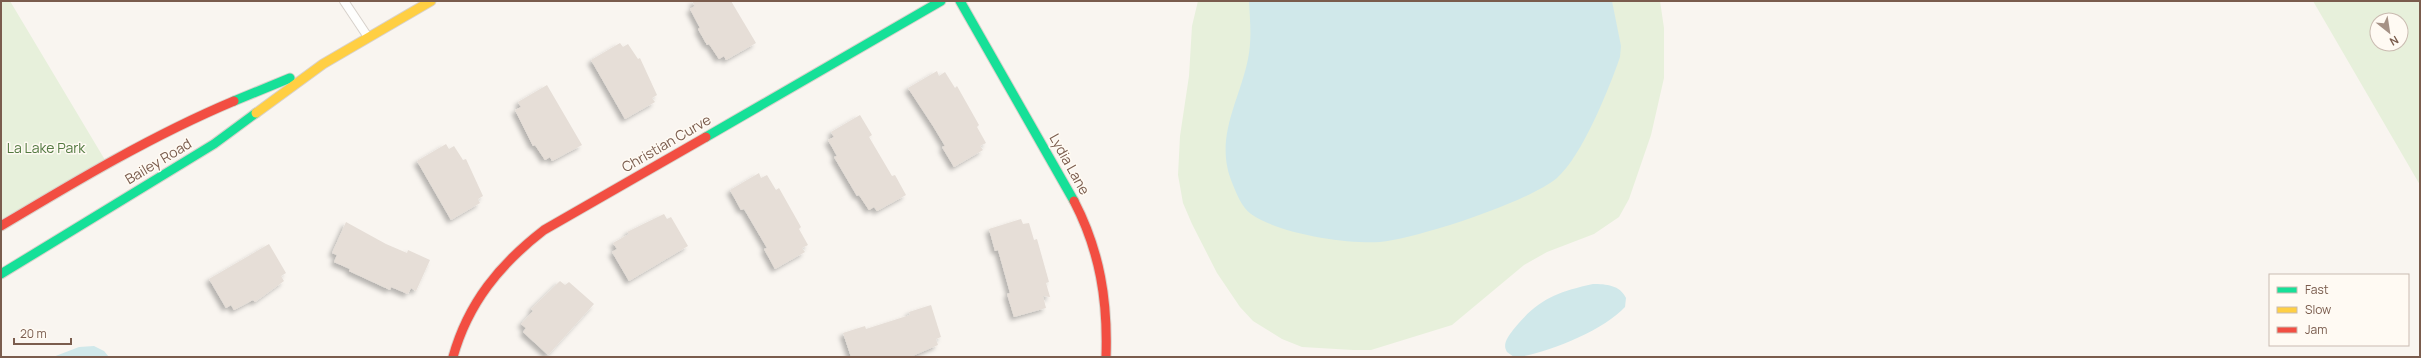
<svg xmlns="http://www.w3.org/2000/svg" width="2421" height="358" font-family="Manrope,sans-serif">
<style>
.green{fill:#e7f0db;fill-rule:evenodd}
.water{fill:#d0e8ea}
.building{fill:#e6ded7;filter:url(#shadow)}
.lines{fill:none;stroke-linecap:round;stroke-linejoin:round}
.lane-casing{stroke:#d7d1cb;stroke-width:10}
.fast-casing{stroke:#d9d2cb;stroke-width:11}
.slow-casing{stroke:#d9d2cb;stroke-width:11}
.jam-casing{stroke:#d9d2cb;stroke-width:11}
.lane{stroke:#fefefd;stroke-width:8}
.fast{stroke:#16e098;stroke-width:9}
.slow{stroke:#ffcf43;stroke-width:9}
.jam{stroke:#f24e42;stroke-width:9}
.labels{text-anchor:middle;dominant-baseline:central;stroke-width:3;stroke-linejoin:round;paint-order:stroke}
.street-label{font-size:14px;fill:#7a5c4d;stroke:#fffaf3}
.park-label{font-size:14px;fill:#537a41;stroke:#fffaf3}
</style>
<defs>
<filter id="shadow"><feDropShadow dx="-3.5" dy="3.5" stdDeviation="2" flood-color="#0004"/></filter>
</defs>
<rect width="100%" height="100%" fill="#f9f5f0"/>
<!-- green -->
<path class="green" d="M1 1H10L108 165 1 226Z
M1198 1H1660L1664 28V78L1651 135 1629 199 1619 217 1594 234 1547 252 1524 265 1452 325 1371 350H1353L1302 347 1282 339 1253 321 1240 307 1217 273 1192 224 1183 203 1178 175 1180 136 1189 76 1192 26Z
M2313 1H2420V185ZM2377 20H2401V44H2377Z"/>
<!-- water -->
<path class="water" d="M1249 1H1612L1621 46 1620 57C1609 89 1582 156 1557 178 1528 202 1419 238 1380 242 1346 244 1280 234 1251 214 1242 207 1237 195 1233 185 1213 139 1239 103 1248 59 1252 40 1250 20 1249 1Z
M1593 284C1606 284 1620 285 1626 298L1625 307C1604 330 1550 352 1519 357H1514L1507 352C1502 344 1508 337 1513 330 1537 300 1556 292 1593 284Z
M94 346 104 351 109 357H53L79 347Z"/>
<!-- building -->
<path class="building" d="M692 1H731L756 43 726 60 724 56 719 59 709 44 707 45 698 29 700 28 690 9 695 6Z
M620 43 623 47 628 44 638 59 640 58 657 95 652 98 655 102 625 119 591 60Z
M937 71 939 76 945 72 955 88 957 86 979 125 977 127 986 143 980 146 983 150 954 167 942 147 945 146 933 126 908 88Z
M547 85 582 145 552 161 550 157 545 160 535 145 533 146 515 110 521 107 518 102Z
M860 115 872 135 869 137 892 176 895 175 906 195 877 211 874 207 869 210 859 195 857 196 834 157 837 156 828 140 834 137 831 132Z
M446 144 449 149 454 146 463 160 466 159 483 196 478 199 480 203 451 220 417 161Z
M759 173 761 178 767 175 776 190 779 188 801 227 799 229 808 245 802 248 805 252 775 269 764 249 767 248 744 209 741 210 730 190Z
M664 214 667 219 671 217 688 246 629 281 612 252 617 249 613 243 629 234 627 232Z
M1021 219 1023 224 1029 223 1034 240 1037 239 1049 282 1046 283 1050 297 1043 296 1046 308 1014 317 1007 294 1010 293 998 250 995 251 989 229Z
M346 222 386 244 407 253 408 250 430 260 416 291 411 288 408 294 391 287 390 290 349 271 350 269 334 262 337 255 332 253Z
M269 244 286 273 281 276 284 281 255 302 253 300 234 310 231 305 226 308 209 279Z
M560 281 565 285 569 282 594 304 548 355 523 332 526 328 521 324 533 311 531 309Z
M931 305 941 337 936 339 938 345 910 357H851L843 333 865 326 866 329 910 315 909 312Z"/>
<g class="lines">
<defs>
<path id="lane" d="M344 1 368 37"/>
<path id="fast" d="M960 1 1074 201
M234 101 290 78
M706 137 941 1
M1 274 214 144 256 113"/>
<path id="slow" d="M256 113 323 64 431 1"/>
<path id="jam" d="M1074 201C1100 251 1108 301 1106 357
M1 226C76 181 153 135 234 101
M453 357C468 303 500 264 544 230L706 137"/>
</defs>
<!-- lane casing -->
<use href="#lane" class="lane-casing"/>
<!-- fast casing -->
<use href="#fast" class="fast-casing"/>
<!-- slow casing -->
<use href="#slow" class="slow-casing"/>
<!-- jam casing -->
<use href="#jam" class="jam-casing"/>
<!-- lane -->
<use href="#lane" class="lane"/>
<!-- fast -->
<use href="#fast" class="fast"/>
<!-- slow -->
<use href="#slow" class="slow"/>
<!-- jam -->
<use href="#jam" class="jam"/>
</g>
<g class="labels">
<!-- street labels -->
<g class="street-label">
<text transform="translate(666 143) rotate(-30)">Christian Curve</text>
<text transform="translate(158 161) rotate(-31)">Bailey Road</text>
<text transform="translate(1070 164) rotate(61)">Lydia Lane</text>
</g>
<!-- park labels -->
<g class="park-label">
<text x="46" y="147">La Lake Park</text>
</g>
</g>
<!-- border -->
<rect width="2421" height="358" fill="none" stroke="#7a5c4d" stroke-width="4"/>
<!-- legend -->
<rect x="2269" y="274" width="140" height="72" fill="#fffaf3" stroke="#cabbb1"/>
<rect x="2277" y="287" width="20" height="6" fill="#16e098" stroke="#cabbb1"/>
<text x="2305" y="294" font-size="12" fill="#7a5c4d">Fast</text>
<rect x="2277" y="307" width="20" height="6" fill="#ffcf43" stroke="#cabbb1"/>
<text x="2305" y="314" font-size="12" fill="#7a5c4d">Slow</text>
<rect x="2277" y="327" width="20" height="6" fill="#f24e42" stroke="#cabbb1"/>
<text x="2305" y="334" font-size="12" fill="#7a5c4d">Jam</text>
<!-- north arrow -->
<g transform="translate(2389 32) rotate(150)"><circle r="19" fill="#fffaf3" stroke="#cabbb1"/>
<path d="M0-3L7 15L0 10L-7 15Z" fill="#a69286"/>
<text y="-6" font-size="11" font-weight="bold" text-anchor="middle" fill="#7a5c4d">N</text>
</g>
<!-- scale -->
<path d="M14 338v6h57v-6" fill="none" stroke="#7a5c4d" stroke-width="2"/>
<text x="20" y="338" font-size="12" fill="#7a5c4d" stroke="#fffaf3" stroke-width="3" paint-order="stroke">20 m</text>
</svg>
